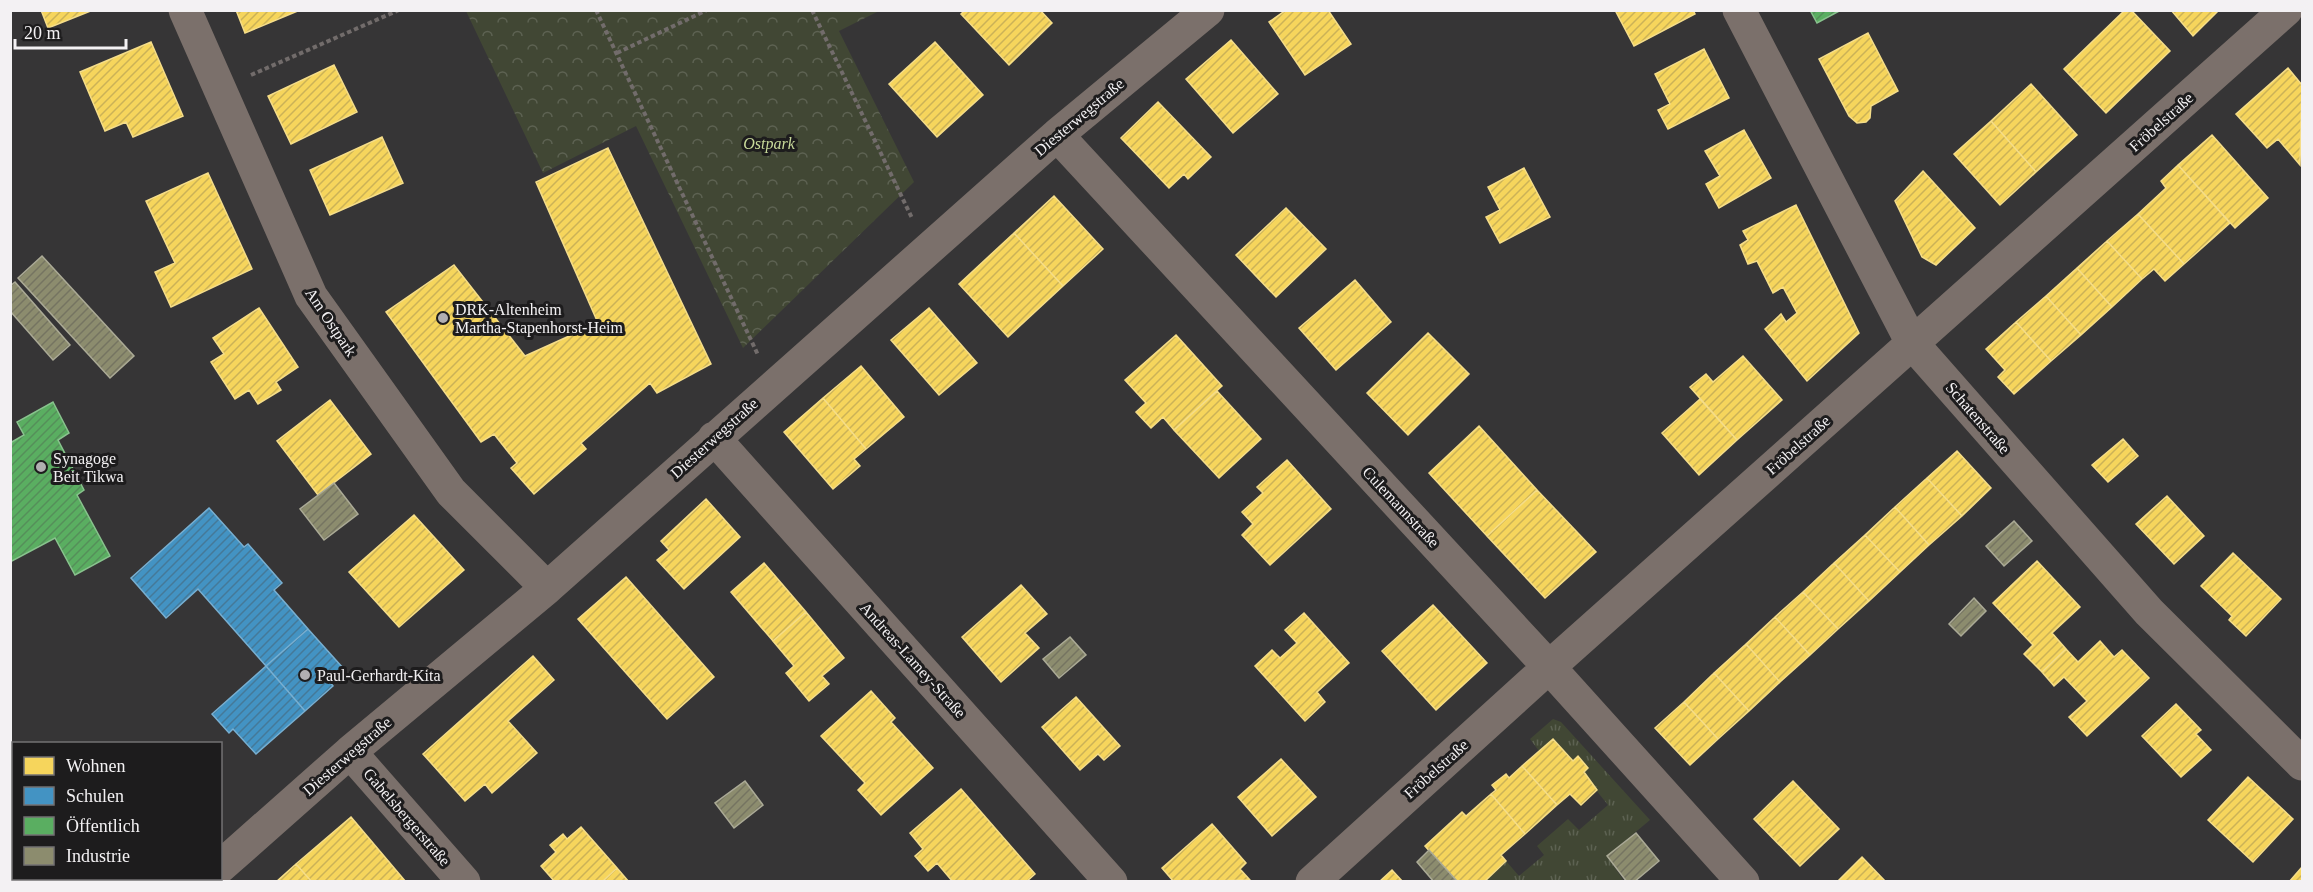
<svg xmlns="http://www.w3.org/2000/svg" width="2313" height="892" font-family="Georgia,serif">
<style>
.grass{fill:url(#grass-tufts)}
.park{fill:url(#park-crowns)}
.homes{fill:url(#homes-hatch);stroke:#f5dd89;stroke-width:1.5}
.schools{fill:url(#schools-hatch);stroke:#78afd1;stroke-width:1.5}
.public{fill:url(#public-hatch);stroke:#88c28d;stroke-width:1.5}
.industry{fill:url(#industry-hatch);stroke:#abaa96;stroke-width:1.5}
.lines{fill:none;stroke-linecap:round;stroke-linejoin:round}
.path{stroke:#726c6b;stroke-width:4;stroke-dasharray:4.5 3;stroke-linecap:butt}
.minor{stroke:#7b706b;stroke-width:33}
.major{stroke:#7c706c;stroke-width:33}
.tram{stroke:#726c6b;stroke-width:1.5}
.poi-dot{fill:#b1afb1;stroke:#1d1c1d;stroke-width:2}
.labels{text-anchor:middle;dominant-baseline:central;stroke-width:6;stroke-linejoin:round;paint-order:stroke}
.street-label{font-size:16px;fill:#f3f1f3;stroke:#1d1c1d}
.park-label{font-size:16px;font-style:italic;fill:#c8da9a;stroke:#1d1c1d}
.poi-label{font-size:16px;fill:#f3f1f3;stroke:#1d1c1d;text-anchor:start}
</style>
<defs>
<pattern id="grass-tufts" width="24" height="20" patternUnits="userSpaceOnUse" patternTransform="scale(1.5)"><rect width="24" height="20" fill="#414734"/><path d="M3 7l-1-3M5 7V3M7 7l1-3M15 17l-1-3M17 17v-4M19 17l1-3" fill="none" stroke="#5d6252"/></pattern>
<pattern id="park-crowns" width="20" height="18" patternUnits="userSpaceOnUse" patternTransform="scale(1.5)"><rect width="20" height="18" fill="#414734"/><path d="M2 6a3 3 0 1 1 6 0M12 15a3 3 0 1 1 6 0" fill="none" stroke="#5d6252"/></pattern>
<pattern id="homes-hatch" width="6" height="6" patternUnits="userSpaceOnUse" patternTransform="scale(1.5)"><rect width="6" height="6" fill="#f6d55c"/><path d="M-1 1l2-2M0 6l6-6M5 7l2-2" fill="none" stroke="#cbb257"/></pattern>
<pattern id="schools-hatch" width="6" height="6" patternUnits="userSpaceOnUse" patternTransform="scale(1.5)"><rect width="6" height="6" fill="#4393c3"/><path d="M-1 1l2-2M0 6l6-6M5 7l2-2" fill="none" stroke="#457998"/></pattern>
<pattern id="public-hatch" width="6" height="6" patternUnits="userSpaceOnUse" patternTransform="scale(1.5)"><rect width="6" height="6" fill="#5aae61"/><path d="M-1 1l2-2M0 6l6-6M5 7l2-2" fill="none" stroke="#558f5a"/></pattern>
<pattern id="industry-hatch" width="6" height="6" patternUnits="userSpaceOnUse" patternTransform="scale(1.5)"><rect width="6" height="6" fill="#8c8c6e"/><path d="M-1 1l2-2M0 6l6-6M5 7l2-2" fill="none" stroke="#757461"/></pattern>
</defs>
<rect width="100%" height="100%" fill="#363536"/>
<!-- grass -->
<path class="grass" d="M1553 719 1561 722 1650 820 1607 856 1624 881 1484 882 1506 861 1519 876 1544 855 1537 846 1568 819 1579 830 1608 805 1587 779 1588 777 1584 772 1588 768 1578 757 1573 761 1553 739 1539 751 1530 739Z"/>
<!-- park -->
<path class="park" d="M466 11H879L839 31 914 182 743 348 636 126 543 173Z"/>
<!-- homes -->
<path class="homes" d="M41 10H93L48 28Z
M236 10H300L245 33Z
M965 10H1040L1052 23 1009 65 961 14Z
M1286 10H1328L1351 44 1305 75 1269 22Z
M1615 10H1693L1695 14 1634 46Z
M2125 10H2131L2170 51 2106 113 2064 69Z
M2171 10H2219L2193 36Z
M1868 33 1898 91 1871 106 1870 118 1866 122 1857 123 1849 116 1819 59Z
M1231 40 1278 94 1233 133 1186 79Z
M151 42 183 116 133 137 126 122 105 131 80 72Z
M935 42 983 95 937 137 889 84Z
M1704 49 1729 98 1668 129 1658 110 1670 104 1655 74Z
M334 65 357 112 291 144 268 96Z
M2288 68 2302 85 2300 165 2278 139 2267 148 2236 114Z
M2031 84 2077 135 2036 172 1991 121Z
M1158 102 1211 157 1188 179 1184 174 1169 188 1121 138Z
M1991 121 2036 172 2000 205 1954 154Z
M1744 130 1771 178 1719 208 1706 184 1720 176 1705 151Z
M2212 135 2268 198 2235 228 2178 165Z
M382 137 403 183 330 215 310 170Z
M608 148 711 364 657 393 650 383 581 443 586 449 534 494 511 468 517 463 494 434 481 442 386 312 454 265 525 356 598 323 536 182Z
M2178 165 2230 223 2184 264 2138 214 2166 188 2161 181Z
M1524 168 1550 217 1500 243 1486 217 1500 210 1488 187Z
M1923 171 1975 228 1936 265 1922 257 1895 201Z
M208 173 252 269 171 307 155 272 175 263 146 201Z
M1054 196 1103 249 1063 286 1014 233Z
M1796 205 1859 333 1807 381 1765 329 1781 314 1786 322 1797 313 1783 287 1773 293 1757 261 1748 264 1740 245 1748 240 1743 231Z
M1286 208 1326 249 1276 297 1236 255Z
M2138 214 2184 264 2165 281 2154 269 2142 279 2107 241Z
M1014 233 1063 286 1008 337 959 284Z
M2107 241 2142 279 2112 307 2077 268Z
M2077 268 2112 307 2081 335 2046 296Z
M1355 280 1391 322 1336 370 1299 328Z
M2046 296 2081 335 2051 361 2016 322Z
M259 308 298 367 276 382 281 390 258 404 249 390 235 399 211 362 224 354 213 338Z
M929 308 977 363 939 395 891 340Z
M2016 322 2051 361 2014 394 1998 377 2005 370 1986 349Z
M1428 333 1469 374 1408 435 1367 393Z
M1176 335 1222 386 1174 430 1163 417 1151 428 1136 412 1146 403 1125 380Z
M1743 356 1782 400 1737 440 1690 387 1706 374 1713 382Z
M861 366 904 417 866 449 823 398Z
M1217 391 1261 439 1219 478 1174 430Z
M823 398 866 449 854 459 860 466 833 489 784 432Z
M1700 399 1737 440 1699 475 1662 433Z
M330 400 371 454 318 495 277 441Z
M1479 426 1537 490 1487 536 1429 473Z
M2123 439 2138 456 2108 482 2092 465Z
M1957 451 1991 488 1962 516 1927 478Z
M1287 460 1331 509 1270 565 1242 535 1253 524 1242 512 1263 493 1257 487Z
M1927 478 1962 516 1929 545 1895 507Z
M1537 490 1596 552 1545 598 1487 536Z
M2167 496 2204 536 2174 564 2136 524Z
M706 499 740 537 684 589 657 560 669 550 661 541Z
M1895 507 1929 545 1900 572 1865 535Z
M414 515 464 570 399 627 349 572Z
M1865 535 1900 572 1869 601 1834 563Z
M2233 553 2281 599 2246 636 2229 620 2232 616 2201 586Z
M2037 561 2080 607 2052 633 2066 649 2042 672 2024 654 2033 645 1993 603Z
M764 563 806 612 773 641 731 592Z
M1834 563 1869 601 1838 629 1803 592Z
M626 577 714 677 667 719 578 619Z
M1021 585 1047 614 1025 633 1039 648 1001 682 962 637Z
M1803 592 1838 629 1810 655 1775 617Z
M1433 605 1487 663 1436 710 1382 651Z
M806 612 844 658 822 676 829 684 809 701 786 673 794 666 773 641Z
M1304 613 1349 663 1317 692 1325 702 1305 721 1255 666 1272 650 1280 658 1297 643 1285 630Z
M1775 617 1810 655 1780 682 1746 644Z
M2100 641 2114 657 2122 650 2149 678 2087 736 2069 717 2087 701 2064 677 2054 686 2042 672 2066 649 2078 662Z
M1746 644 1780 682 1749 711 1714 673Z
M533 656 554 680 508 721 537 753 492 793 485 784 465 801 423 754Z
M1714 673 1749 711 1718 739 1684 702Z
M871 691 895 718 891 722 933 768 881 815 858 790 865 783 821 736Z
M1076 697 1120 746 1104 760 1098 754 1080 770 1042 727Z
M1684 702 1718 739 1690 765 1655 728Z
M2176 704 2201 730 2196 734 2211 750 2181 777 2142 736Z
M1553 739 1573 761 1578 756 1588 768 1584 772 1597 790 1581 805 1570 794 1557 805 1522 766Z
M1281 759 1316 797 1272 836 1238 797Z
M1522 766 1557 805 1525 834 1491 794 1496 790 1492 785 1506 774 1509 778Z
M2248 777 2293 819 2253 862 2208 820Z
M1793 781 1839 829 1800 866 1754 819Z
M961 789 1035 874 1026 882H953L937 863 928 871 915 856 923 849 910 833Z
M1491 794 1525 834 1501 855 1506 861 1484 882H1457L1425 846 1462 812 1466 816Z
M351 817 406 882H312L296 864Z
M1212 824 1246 863 1240 869 1250 880 1174 882 1162 868Z
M581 827 617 868 602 882H555L541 866 556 852 550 845 563 834 567 839Z
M1862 857 1886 882H1837Z
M296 864 312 882H276Z
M2302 867V882H2289Z
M617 868 629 882H602Z
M1392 870 1403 882H1379Z"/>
<!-- schools -->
<path class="schools" d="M209 508 244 547 248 544 282 583 274 590 308 629 266 666 198 589 166 618 131 578Z
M308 629 343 668 329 681 333 686 305 711 266 666Z
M266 666 305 711 256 754 233 729 229 733 212 714Z"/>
<!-- public -->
<path class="public" d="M1810 10H1841L1817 23Z
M53 402 69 433 58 440 84 490 77 495 110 556 75 575 55 538 10 562V443L24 435 17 422Z"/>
<!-- industry -->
<path class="industry" d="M42 256 134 356 110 378 18 278Z
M15 282 70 345 53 360 10 311V286Z
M334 483 358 514 324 540 300 509Z
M2014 521 2032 541 2004 566 1986 546Z
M1974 598 1986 611 1961 636 1949 624Z
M1070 637 1086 655 1059 678 1043 659Z
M745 781 763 805 734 828 715 803Z
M1636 833 1659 861 1634 882H1627L1607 856Z
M1429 850 1456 880 1454 882H1434L1417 862Z"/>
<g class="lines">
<!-- path -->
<path class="path" d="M596 10 758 355
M812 10 912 218
M617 53 707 10
M251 75 399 10
M10 852 14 858"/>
<!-- minor -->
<path class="minor" d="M185 10 311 296 451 492 547 588
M1739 10 1912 343 2149 612 2302 764
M1057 135 1549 667 1743 882
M714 438 1111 882
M350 752 464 882
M220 867 350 752 547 588 1057 135 1208 10
M1312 882 1549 667 2286 10"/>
<!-- major -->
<path class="major" d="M10 774 14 781
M56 878 58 882"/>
<!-- tram -->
<path class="tram" d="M10 813 14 820
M40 878 42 882"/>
</g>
<!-- markers -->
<g class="poi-dot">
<circle cx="443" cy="318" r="6"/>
<circle cx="41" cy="467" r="6"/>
<circle cx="305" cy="675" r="6"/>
</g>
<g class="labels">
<!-- street labels -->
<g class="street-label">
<text transform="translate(1079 117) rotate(-40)">Diesterwegstraße</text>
<text transform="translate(2161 122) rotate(-42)">Fröbelstraße</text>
<text transform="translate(331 322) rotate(56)">Am Ostpark</text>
<text transform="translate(1978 418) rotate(49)">Schatenstraße</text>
<text transform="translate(714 438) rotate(-42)">Diesterwegstraße</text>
<text transform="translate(1798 445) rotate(-42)">Fröbelstraße</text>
<text transform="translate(1401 507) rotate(47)">Culemannstraße</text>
<text transform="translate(913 660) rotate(48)">Andreas-Lamey-Straße</text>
<text transform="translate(347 756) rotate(-41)">Diesterwegstraße</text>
<text transform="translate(1436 769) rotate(-42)">Fröbelstraße</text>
<text transform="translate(407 817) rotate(49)">Gabelsbergerstraße</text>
</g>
<!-- park labels -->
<g class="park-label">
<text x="769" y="143">Ostpark</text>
</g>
<!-- poi labels -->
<g class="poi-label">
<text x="455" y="309">DRK-Altenheim<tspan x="455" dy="18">Martha-Stapenhorst-Heim</tspan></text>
<text x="53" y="458">Synagoge<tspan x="53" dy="18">Beit Tikwa</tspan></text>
<text x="317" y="675">Paul-Gerhardt-Kita</text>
</g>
</g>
<!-- border -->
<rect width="2313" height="892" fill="none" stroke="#f3f1f3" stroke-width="24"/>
<!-- legend -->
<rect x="12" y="742" width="210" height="138" fill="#1d1c1d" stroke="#737173" stroke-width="1.5"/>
<rect x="24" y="757" width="30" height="18" fill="#f6d55c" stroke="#737173" stroke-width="1.5"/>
<text x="66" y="772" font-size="18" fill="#f3f1f3">Wohnen</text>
<rect x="24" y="787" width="30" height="18" fill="#4393c3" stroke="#737173" stroke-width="1.5"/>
<text x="66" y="802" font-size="18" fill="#f3f1f3">Schulen</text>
<rect x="24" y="817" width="30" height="18" fill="#5aae61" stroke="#737173" stroke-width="1.5"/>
<text x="66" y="832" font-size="18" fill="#f3f1f3">Öffentlich</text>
<rect x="24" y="847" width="30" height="18" fill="#8c8c6e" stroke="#737173" stroke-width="1.5"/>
<text x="66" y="862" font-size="18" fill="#f3f1f3">Industrie</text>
<!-- scale -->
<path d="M15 39v9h111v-9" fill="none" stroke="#f3f1f3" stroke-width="3"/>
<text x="24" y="39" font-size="18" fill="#f3f1f3" stroke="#1d1c1d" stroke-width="4.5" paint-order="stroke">20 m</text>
</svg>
